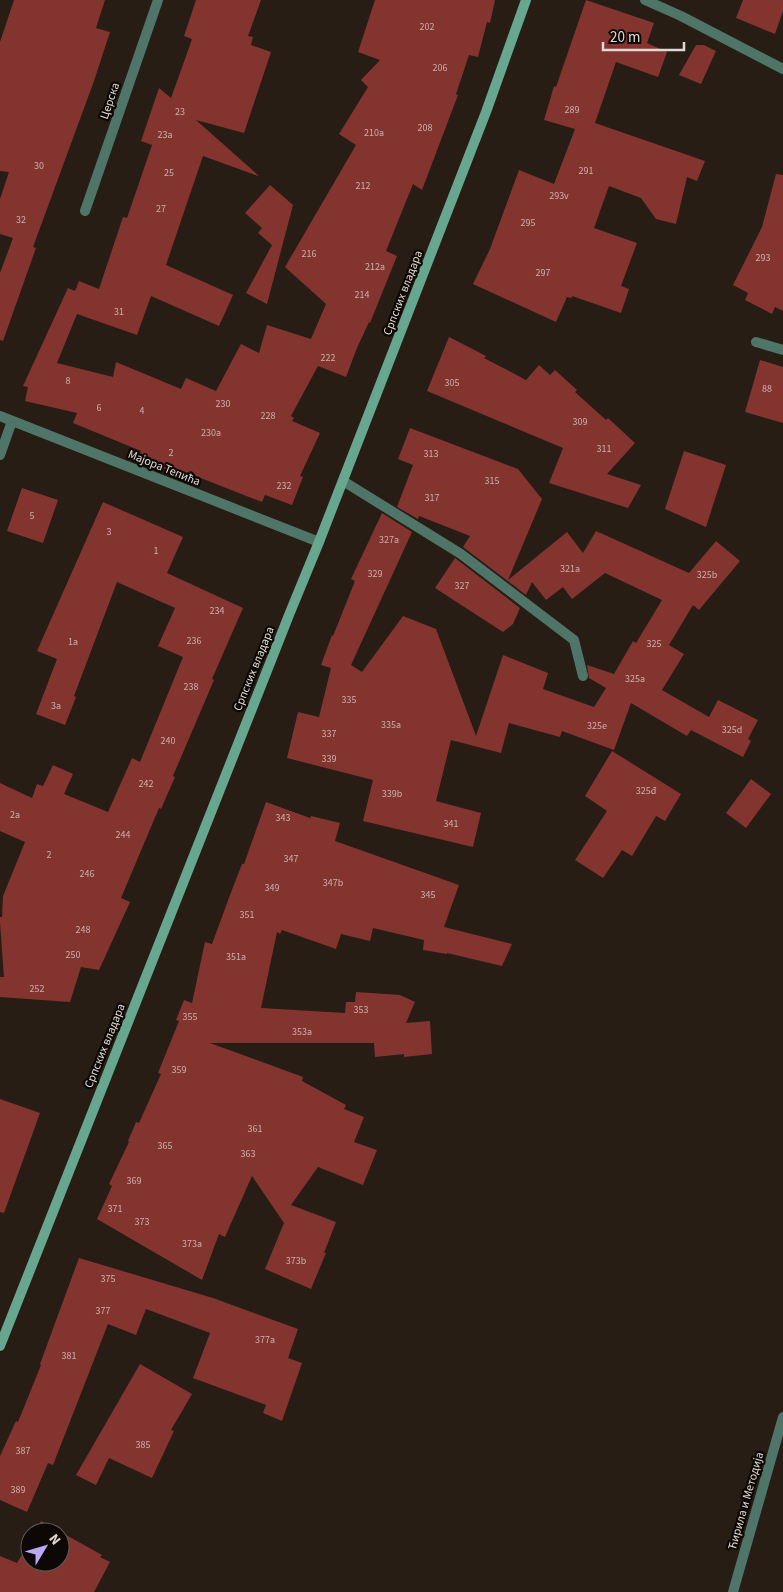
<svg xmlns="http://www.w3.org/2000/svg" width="783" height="1592" font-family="'Source Sans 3',sans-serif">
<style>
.building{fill:#83342e}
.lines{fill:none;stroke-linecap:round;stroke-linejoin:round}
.street{stroke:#4e7567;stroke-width:10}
.secondary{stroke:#67a790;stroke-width:10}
.labels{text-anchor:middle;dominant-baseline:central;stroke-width:4.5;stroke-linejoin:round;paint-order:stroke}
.number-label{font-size:10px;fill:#c9b0aa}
.street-label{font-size:12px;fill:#e0d9d3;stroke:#0d0805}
</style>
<rect width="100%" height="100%" fill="#271d15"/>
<!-- building -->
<path class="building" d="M14 0H105L96 28 110 32 94 81 33 247 36 248 3 341 0 340V273L13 238 0 234V199L9 172 0 171V42Z
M196 0H261L248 36 253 37 251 45 271 52 244 133 196 120 258 175V176L203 156 166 265 233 295 219 326 151 296 137 335 77 314 57 363 113 377 116 362 181 389 186 378 216 391 241 344 259 353 267 325 311 339 326 304 285 267 356 145 339 134 368 87 361 80 380 60 358 52 375 0H495L490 23 487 22 478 57 469 55 456 94 458 95 422 190 413 184 386 251 397 256 370 323 369 322 357 348 346 377 318 366 291 416 294 418 292 421 320 433 300 476 303 477 292 505 265 495 262 502 193 475 191 480 138 458 141 451 73 423 77 413 25 401 28 387 23 386 68 288 75 291 79 281 99 289 123 217 127 218 152 145 141 141 159 88 171 98 185 59 192 39 184 36Z
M586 0 654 23 647 43 667 52 658 77 616 62 595 123 705 161 697 181 687 177 676 224 656 219 641 198 609 186 594 228 637 243 621 286 629 289 621 313 572 296V298L567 297 556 322 473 284 490 249 519 170 554 184 575 129 544 120 554 86 556 87Z
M743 0H783V11L775 34 736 18Z
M696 45H704L716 51 701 84 679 75Z
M776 174 783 175V311L775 307 772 314 745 300 748 293 733 285 762 227Z
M270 185 293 205 267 304 246 293 272 245 258 233 262 228 245 213Z
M449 337 486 356 484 358 526 380 539 365 550 375 555 370 577 390 575 392 606 420 608 418 635 443 607 474 641 485 628 508 549 483 563 448 427 391Z
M760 360 783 367V423L745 412Z
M410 428 518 469 542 499 508 580 567 532 583 553 596 531 689 573 716 541 740 561 699 610 693 605 669 645 684 654 662 690 709 717 718 700 758 720 748 739 751 741 743 757 691 730 687 736 631 703 614 750 562 731 560 737 509 723 501 753 451 740 436 801 481 813 473 847 363 821 373 780 287 758 298 712 319 717 331 668 321 665 332 635 333 636 355 581 351 579 382 513 412 532 351 665 362 672 403 616 436 629 476 736 503 655 548 673 543 689 594 707 606 688 589 678 587 665 614 674 633 641 636 643 662 600 605 573 572 599 563 587 546 600 532 582 526 595 463 547 470 536 419 516 418 519 397 507 413 465 398 459Z
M684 451 726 465 706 527 665 509Z
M22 488 58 500 43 543 7 531Z
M103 502 183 537 167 573 243 608 212 679 214 680 173 776 175 777 161 809 159 808 121 898 130 902 99 970 81 967 70 1002 0 997V977H4L0 923V917H2L3 896 25 842 0 831V783L32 798 37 784 43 786 53 765 73 774 64 794 108 812 132 758 140 762 183 657 158 646 175 608 117 582 74 696 76 697 65 725 36 714 57 659 37 651Z
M455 558 520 608 513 624 503 632 435 588Z
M612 751 681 794 665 821 656 816 632 856 622 850 603 878 575 860 607 811 585 796Z
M751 779 771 794 746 828 726 813Z
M266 802 310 818 311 816 340 823 335 841 459 885 444 927 512 944 502 966 447 953V954L423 950 424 940 373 928 370 941 341 934 336 949 282 930 280 934 277 932 261 1008 345 1013 346 1002H355L356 992 400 995 415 1002 406 1023 430 1021 432 1054 404 1057V1054L375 1057 374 1043H210L303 1077 302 1081 346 1105 344 1109 364 1117 354 1142 377 1150 363 1185 318 1167 291 1205 336 1222 324 1253H326L311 1289 265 1269 284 1223 252 1176 225 1237 219 1234 202 1280 97 1219 112 1186 109 1184 129 1142 128 1141 136 1122 139 1123 161 1074 158 1073 179 1021 176 1020 184 1000 192 1003 205 942 212 944 230 895 242 864H244Z
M0 1099 40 1113 4 1213 0 1212Z
M79 1258 213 1298 298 1329 288 1358 302 1363 282 1421 263 1413 266 1405 193 1378 210 1333 146 1309 136 1335 108 1324 53 1465 48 1463 27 1512 0 1500V1456L16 1421 18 1422 41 1365 40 1364Z
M140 1364 192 1394 171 1430 174 1431 152 1478 109 1458 96 1485 76 1475Z
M41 1521 102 1555 100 1557 110 1562 94 1592H0V1556L17 1563 30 1541V1562H60V1532H35Z"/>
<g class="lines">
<!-- street -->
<path class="street" d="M645 0 681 16 783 69
M85 211 158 0
M756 342 783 350
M0 416 319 542
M0 455 12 421
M343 481 461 554 574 640 583 676
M733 1592 783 1417"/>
<!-- secondary -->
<path class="secondary" d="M0 1346 289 615 319 542 486 112 526 0"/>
</g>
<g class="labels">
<!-- number labels -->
<g class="number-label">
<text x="427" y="27">202</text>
<text x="440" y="68">206</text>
<text x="572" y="110">289</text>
<text x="180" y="112">23</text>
<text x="425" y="128">208</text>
<text x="374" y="133">210a</text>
<text x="165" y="135">23a</text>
<text x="39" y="166">30</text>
<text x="586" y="171">291</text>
<text x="169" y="173">25</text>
<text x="363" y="186">212</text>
<text x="559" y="196">293v</text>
<text x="161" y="209">27</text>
<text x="21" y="220">32</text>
<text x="528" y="223">295</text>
<text x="309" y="254">216</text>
<text x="763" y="258">293</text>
<text x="375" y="267">212a</text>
<text x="543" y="273">297</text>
<text x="362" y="295">214</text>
<text x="119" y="312">31</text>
<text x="328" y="358">222</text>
<text x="68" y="381">8</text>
<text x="452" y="383">305</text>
<text x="767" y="389">88</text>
<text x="223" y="404">230</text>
<text x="99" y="408">6</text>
<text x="142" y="411">4</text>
<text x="268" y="416">228</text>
<text x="580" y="422">309</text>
<text x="211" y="433">230a</text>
<text x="604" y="449">311</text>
<text x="171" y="453">2</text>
<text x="431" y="454">313</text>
<text x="492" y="481">315</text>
<text x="284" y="486">232</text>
<text x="432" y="498">317</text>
<text x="32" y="516">5</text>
<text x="109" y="532">3</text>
<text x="389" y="540">327a</text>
<text x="156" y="551">1</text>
<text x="570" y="569">321a</text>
<text x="375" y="574">329</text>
<text x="707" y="575">325b</text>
<text x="462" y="586">327</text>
<text x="217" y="611">234</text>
<text x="194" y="641">236</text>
<text x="73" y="642">1a</text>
<text x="654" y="644">325</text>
<text x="635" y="679">325a</text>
<text x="191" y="687">238</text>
<text x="349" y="700">335</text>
<text x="56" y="706">3a</text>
<text x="391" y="725">335a</text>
<text x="597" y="726">325e</text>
<text x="732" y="730">325d</text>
<text x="329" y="734">337</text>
<text x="168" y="741">240</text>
<text x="329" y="759">339</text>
<text x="146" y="784">242</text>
<text x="646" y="791">325đ</text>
<text x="392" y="794">339b</text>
<text x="15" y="815">2a</text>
<text x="283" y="818">343</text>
<text x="451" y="824">341</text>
<text x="123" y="835">244</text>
<text x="49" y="855">2</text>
<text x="291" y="859">347</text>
<text x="87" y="874">246</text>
<text x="333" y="883">347b</text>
<text x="272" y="888">349</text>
<text x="428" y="895">345</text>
<text x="247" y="915">351</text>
<text x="83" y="930">248</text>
<text x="73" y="955">250</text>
<text x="236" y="957">351a</text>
<text x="37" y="989">252</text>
<text x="361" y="1010">353</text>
<text x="190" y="1017">355</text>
<text x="302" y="1032">353a</text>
<text x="179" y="1070">359</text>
<text x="255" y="1129">361</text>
<text x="165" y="1146">365</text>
<text x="248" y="1154">363</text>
<text x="134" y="1181">369</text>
<text x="115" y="1209">371</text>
<text x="142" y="1222">373</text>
<text x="192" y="1244">373a</text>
<text x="296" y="1261">373b</text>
<text x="108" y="1279">375</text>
<text x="103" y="1311">377</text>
<text x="265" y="1340">377a</text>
<text x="69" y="1356">381</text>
<text x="143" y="1445">385</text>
<text x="23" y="1451">387</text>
<text x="18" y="1490">389</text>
</g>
<!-- street labels -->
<g class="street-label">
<text transform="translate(110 101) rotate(-71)">Церска</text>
<text transform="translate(403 293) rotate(-69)">Српских владара</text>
<text transform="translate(164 468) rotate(22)">Мајора Тепића</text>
<text transform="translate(254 669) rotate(-68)">Српских владара</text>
<text transform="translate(105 1046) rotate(-68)">Српских владара</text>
<text transform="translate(746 1501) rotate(-74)">Ћирила и Методија</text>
</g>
</g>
<!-- north arrow -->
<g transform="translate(45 1547) rotate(52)"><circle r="24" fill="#0d0805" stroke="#615c57"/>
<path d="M0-4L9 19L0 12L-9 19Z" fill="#bca9f5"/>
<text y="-8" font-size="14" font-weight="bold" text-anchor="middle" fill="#e0d9d3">N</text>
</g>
<!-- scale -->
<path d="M603 42v8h81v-8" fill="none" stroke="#e0d9d3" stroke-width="2.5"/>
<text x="610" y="42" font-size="15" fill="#e0d9d3" stroke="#0d0805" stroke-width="4" paint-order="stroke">20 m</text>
</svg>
